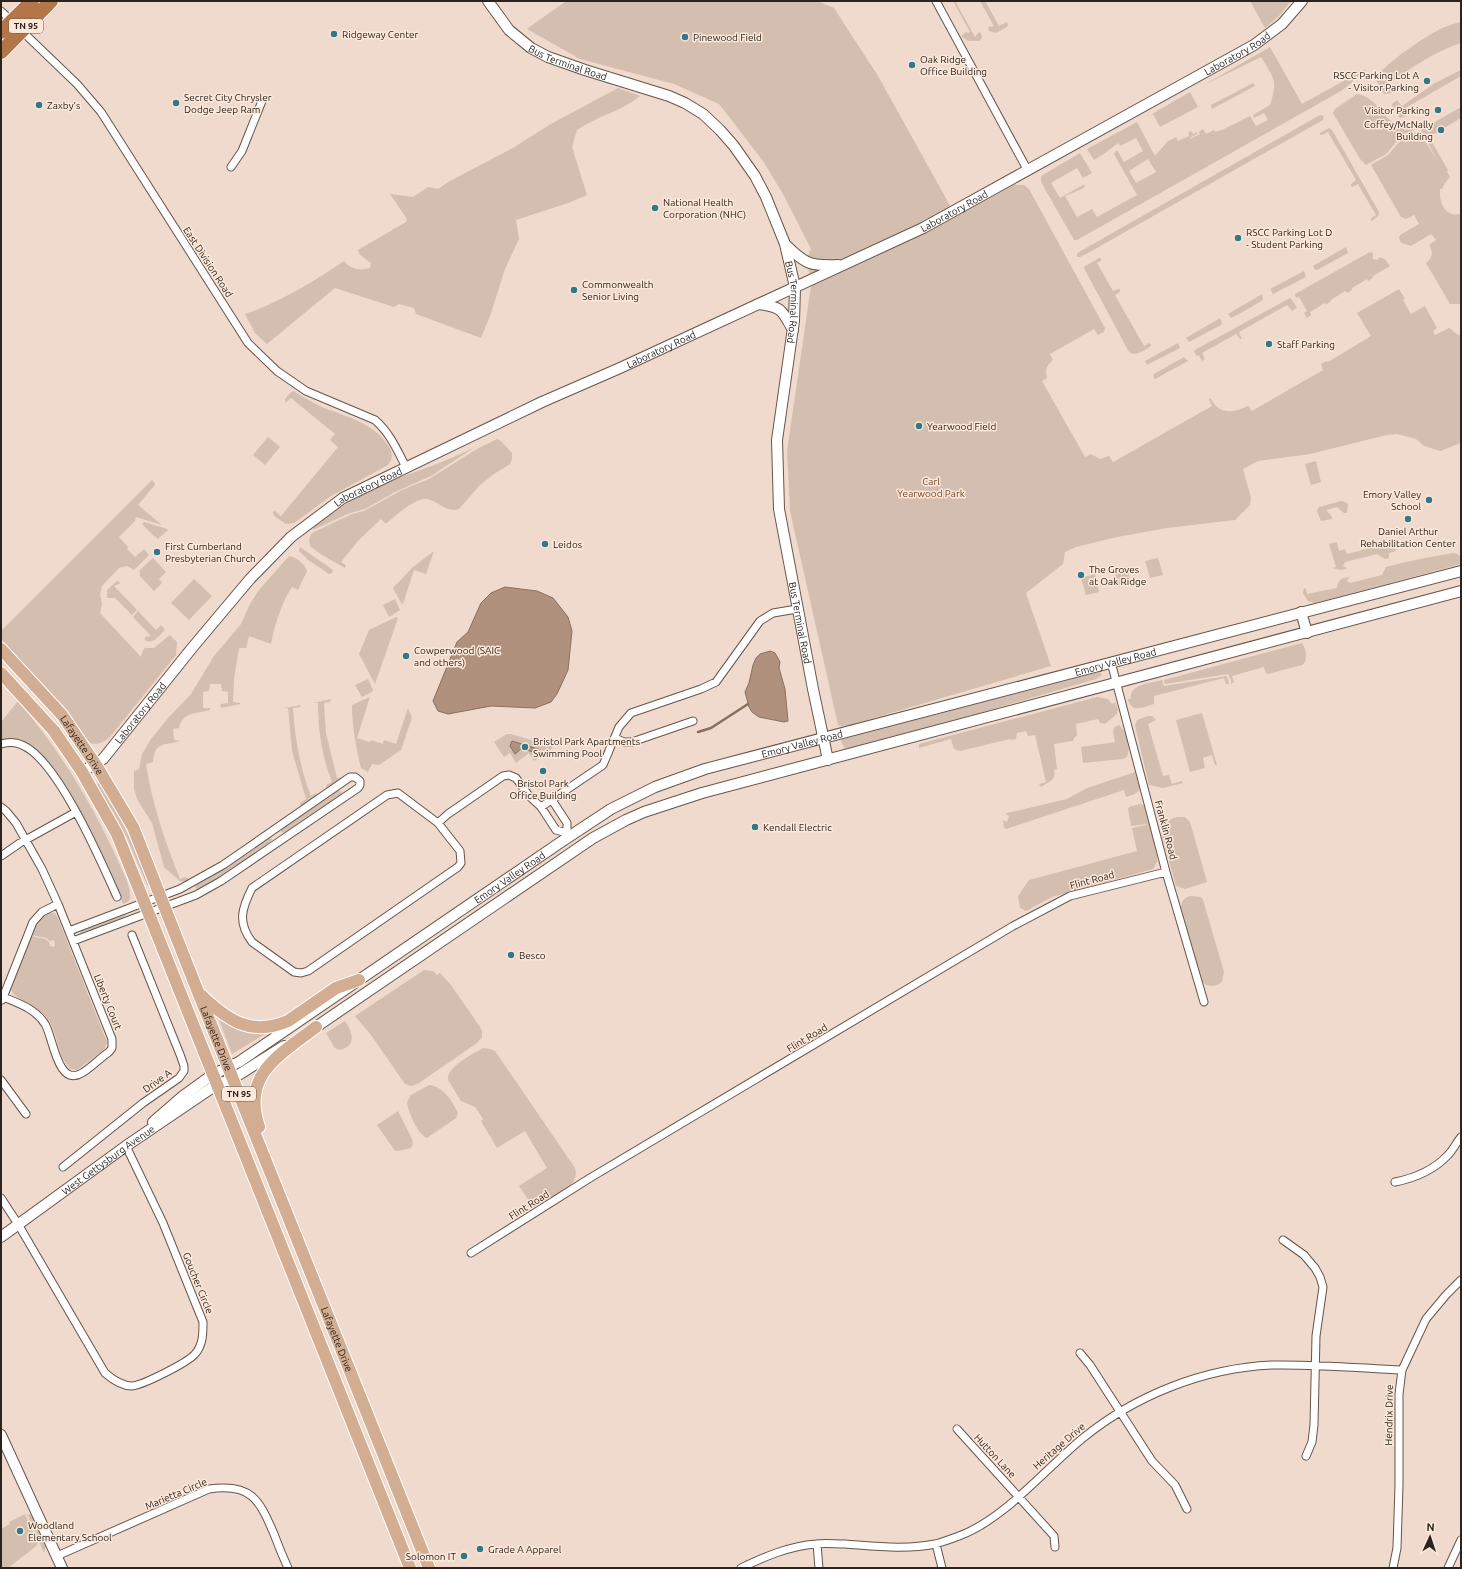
<svg xmlns="http://www.w3.org/2000/svg" width="1462" height="1569" font-family="Ubuntu,sans-serif">
<style>
.green{fill:#d4beb0;fill-rule:evenodd}
.water{fill:#b0917d;stroke:#887060}
.lines{fill:none;stroke-linecap:round;stroke-linejoin:round}
.stream{stroke:#887060;stroke-width:2.5}
.street-casing{stroke:#665549;stroke-width:9}
.secondary-casing{stroke:#665549;stroke-width:12}
.primary-casing{stroke:#fff;stroke-width:14}
.highway-casing{stroke:#fff;stroke-width:16}
.street{stroke:#fff;stroke-width:7}
.secondary{stroke:#fff;stroke-width:10}
.primary{stroke:#d2ad91;stroke-width:12}
.highway{stroke:#b47648;stroke-width:14}
.poi-dot{fill:#337886;stroke:#fde8da;stroke-width:1.5}
.labels{text-anchor:middle;dominant-baseline:central;stroke-width:3;stroke-linejoin:round;paint-order:stroke}
.shield{fill:#fde8da;stroke:#695e56;stroke-width:1}
.shield-label{font-size:9px;font-weight:bold;fill:#2a231e}
.poi-label{font-size:10px;fill:#2a231e;stroke:#fde8da;text-anchor:start}
.street-label{font-size:10px;fill:#2a231e;stroke:#fde8da}
.park-label{font-size:10px;fill:#714524;stroke:#fde8da}
</style>
<rect width="100%" height="100%" fill="#efdacd"/>
<!-- green -->
<path class="green" d="M566 1H817L834 8 878 76 953 211 1013 179 1016 185H1024L1029 189 1105 328 1104 332 1098 335 1094 329 1050 354 1053 360C1046 366 1045 370 1047 378L1042 381 1085 457 1091 454 1100 459 1109 456 1113 462 1115 461 1212 406 1209 400 1210 398C1212 400 1214 404 1216 406 1226 415 1237 411 1248 406L1252 411 1323 370 1321 364 1327 361 1328 362 1371 336 1357 313 1399 289 1405 299 1403 300 1411 314 1425 306 1437 328 1433 331 1435 335 1449 328 1458 335 1461 334V443L1440 451 1424 446 1416 439 1397 434 1387 435 1310 454 1258 461 1243 469 1251 498 1250 505 1235 520 1167 528 1117 537 1076 547 1065 552 1063 564 1026 593 1051 666 850 725 841 726 838 725 790 511 787 451 811 286 807 258 811 249 783 194 763 161 719 104 674 84 580 59 527 29Z
M953 1H955L975 37 979 32 981 33 982 37 980 41H968L961 36 966 32 968 33 970 32Z
M980 1H985L999 26 1007 22 1008 25 1007 27 996 33 989 31 988 27 994 26Z
M1250 1H1291L1280 15 1265 28Z
M1461 22V43C1433 52 1412 68 1388 84L1392 92 1389 94H1384L1376 80C1378 68 1423 38 1435 32 1443 27 1452 24 1461 22Z
M1270 47 1302 104 1367 68 1349 85 1341 91 1077 240H1074L1041 182V176L1080 153 1092 173 1083 178 1077 168 1051 183 1060 198 1083 185H1085L1084 188 1065 196 1077 217 1092 209 1097 217 1137 195 1114 154 1117 150 1124 162 1143 151 1136 138 1120 146 1118 143 1105 153 1094 160 1087 149 1137 122 1155 156 1168 141 1176 137 1178 141 1189 136 1188 133 1191 131 1193 134 1197 132 1198 133 1190 138V139L1200 134 1199 132 1203 129 1206 134 1214 130 1215 132 1224 129 1250 116 1256 126 1268 120 1264 113 1254 118 1253 115 1270 105C1278 80 1274 78 1261 57L1204 85ZM1148 159 1156 172 1136 183 1129 171Z
M1461 70V76L1402 110 1406 116 1400 118 1393 108 1392 104 1397 100 1402 106 1435 83Z
M1253 83 1255 86 1212 109 1211 105Z
M618 88 640 96C622 111 597 116 577 130L572 147 587 195 568 203 516 220 519 239 505 269 490 316 481 338 416 314 414 308 399 304 394 307 335 288 267 344 255 333 245 314C280 302 313 282 344 261 350 269 359 271 370 268L371 263 359 254 358 250 406 222 407 219 390 194 413 197 428 187 438 189 450 181 513 148 549 125Z
M1190 92 1198 107 1160 127 1153 114 1145 118Z
M1357 94C1378 97 1384 122 1402 128L1411 125 1414 131 1397 141 1386 154 1366 165 1360 159 1333 113 1335 109Z
M1461 107V118L1429 137 1448 170 1447 172 1450 177 1445 183 1442 189H1440C1439 198 1442 211 1452 214 1454 215 1458 214 1461 214V304H1450L1426 263C1433 258 1433 251 1429 245L1436 240 1431 234 1411 246 1401 243 1399 238 1400 235 1419 224 1414 215 1406 219 1401 217 1371 165 1388 155 1401 140 1419 131 1438 162 1421 130Z
M1320 115 1324 116 1323 120 1088 253 1080 257H1077V254L1079 252Z
M1329 128 1332 130 1379 212 1378 216 1372 221 1370 219 1376 215 1358 184 1352 187 1351 186V184L1356 180 1328 132 1322 135H1320V133Z
M1346 247 1348 253 1317 270H1315L1313 266Z
M1370 252 1373 253V259L1378 260 1379 257 1385 259 1390 266 1373 276V278L1368 281 1367 279 1352 288V290L1347 293 1345 291 1331 300V301L1326 305 1325 303 1310 312 1311 315 1307 318 1304 313 1307 311 1299 297 1296 298 1295 294Z
M1099 258H1101V261L1097 263 1113 291 1119 289 1120 290V292L1115 295 1144 346 1149 343 1151 345V346C1144 350 1137 357 1129 352L1084 268 1085 266Z
M1304 271 1306 277 1273 294 1270 289Z
M1262 294 1263 300 1241 313 1231 318 1228 314Z
M1290 298 1292 300 1297 308 1292 311 1287 305 1239 332 1242 339H1240L1236 334 1202 353 1205 359 1204 360 1202 361 1199 355 1197 356 1194 352 1195 350Z
M1220 318 1222 323 1221 325 1189 342 1186 338Z
M1178 343 1180 348 1147 365 1145 361Z
M1184 357 1188 361 1155 379 1153 376 1154 374Z
M294 391C304 398 314 403 324 408 348 417 373 423 388 445 392 452 394 458 388 465L331 496 294 523 286 524 274 516 273 512 275 511 281 516 338 447 330 440 335 434 291 398 285 403V399L291 392Z
M268 437 280 447 265 465 253 455Z
M497 439 501 441 512 453V459L510 464 494 474 480 485 459 509C445 514 437 498 424 499 413 500 395 516 387 523H385L381 519 357 542 341 562 346 565 345 568 322 555 310 546 309 539 312 533 352 514 364 511 402 490 429 479 477 449Z
M475 447 431 476 395 492 365 509 350 513 313 530 316 524 322 520C341 507 362 493 383 484 414 472 445 462 475 447Z
M1316 461 1321 482 1311 485 1305 464Z
M152 480 155 484 154 486 138 505 162 525 136 517 135 521 119 537 128 547 127 549 135 557 144 549 149 555 134 570 127 566 119 568 102 586 100 594 102 604 100 613 141 657 143 650 145 648H154L170 635 177 642 176 655 110 737C103 743 96 746 87 742L48 692 1 639V631Z
M1341 501 1345 502 1348 504 1347 513H1344L1337 507 1326 510 1332 517V519L1321 521 1317 511 1319 507Z
M144 522 167 529 168 530 158 539 155 536 154 538V536L142 524Z
M1337 542 1339 551 1345 549 1347 554 1393 542 1396 551 1389 553V558L1385 559 1377 554 1345 562 1343 566 1347 568 1346 569 1340 570 1333 568 1336 567 1329 544Z
M300 547 333 570 332 573 329 574 307 559 299 551Z
M434 551 426 574 414 570 403 604 401 603 393 588 413 567Z
M1453 553 1457 554 1460 556 1461 564 1315 603 1308 601 1303 593 1304 588 1306 589 1307 594 1337 588C1338 580 1341 578 1349 577L1347 581 1350 583 1382 575 1386 567C1408 561 1430 557 1453 553Z
M289 556C296 557 305 564 307 571L298 590 292 587C281 604 275 624 271 644L249 636 246 648H239L234 679 233 702 240 703V704L222 708 220 706 221 704 228 703V692L222 691 221 684H210L209 691 203 692V708H210V710C197 714 183 711 179 728L173 729 174 740 181 741C164 746 155 741 153 762L146 764C152 804 165 841 180 879L185 877 189 879 188 882 180 881 164 867 152 823 138 801 134 789V771L139 769 142 754 151 739 169 717 191 694 214 656 241 624 250 604 259 590Z
M153 558 166 572 159 579 162 583 154 591 140 576V573L139 571Z
M1158 558 1163 575 1150 578 1145 561Z
M1127 566 1131 583 1118 587 1114 569Z
M1095 574 1099 592 1086 595 1081 578Z
M194 579 212 596 189 620 171 603Z
M117 581 121 583 114 586 137 610 132 615 115 598H107V590Z
M395 599 400 610 389 617 383 605Z
M138 611 156 630 161 625 164 628V631C158 637 152 645 145 640V637L151 636 133 617Z
M396 617 398 618 375 684 359 654 369 630Z
M1302 643C1306 649 1307 656 1305 662L1302 665 1268 674 1266 673 1264 667 1232 676 1234 682 1231 684V680L1228 674 1165 684 1164 680Z
M1099 672 1101 673 1102 675 1096 679 980 713 849 748 845 749 841 741 842 739Z
M1227 676 1229 684H1226L1224 678 1154 696V704C1144 707 1131 714 1128 699H1131C1128 684 1152 683 1162 680L1164 686Z
M368 679 373 690 372 692 362 697 355 685Z
M370 697 357 738 370 742 371 740 383 744 384 740 396 744 408 708 412 718 401 750 379 765 372 764 368 772 361 768C356 747 352 727 352 705Z
M1097 697 1108 699 1112 704 1115 702 1118 709 1117 714 1105 724 1100 723 1098 719 1076 724 1077 735 1074 738 1073 741 1054 744 1057 769 1054 770C1056 781 1049 781 1041 787L1039 784 1046 782 1035 735 1028 736 1026 731 1017 733 1016 739 1011 740 1010 739 960 751 954 749 951 739 919 748V744Z
M331 699 330 702 324 703 326 733 337 778 344 777 327 789 326 785 332 782C322 757 318 730 318 703H313Z
M18 701C59 749 92 803 118 861 122 870 134 892 129 901L123 904C116 890 111 875 105 861 96 842 86 824 76 806 65 785 52 762 33 747 24 740 12 738 1 740V722Z
M301 705 300 707 293 708C295 739 300 768 311 796L316 793 318 795 302 806 300 805V803L306 799 292 751 288 708H284Z
M1202 713 1217 765H1215L1212 755 1203 758 1205 768 1190 772 1176 720Z
M1148 716H1152L1156 720 1148 724 1163 776 1169 775 1172 784 1182 781 1183 783 1163 788 1149 785 1135 725 1137 720Z
M1119 725C1127 731 1131 748 1127 757L1123 759 1083 763 1081 747 1115 742 1113 731 1115 727Z
M507 734H511L551 746 553 748 534 761 529 753 516 763 510 753 504 757 494 742Z
M1135 772 1140 789C1137 794 1132 795 1126 797L1124 790 1006 829 1004 827 1003 820 1007 822 1009 816 1006 814 1007 813 1067 799 1087 788Z
M100 782C119 815 137 849 150 885H147L126 836 94 786Z
M338 790 342 792 341 795 285 833 281 832 282 829Z
M1140 804 1144 805 1157 855V862L1153 869 1052 897 1026 911 1020 908 1018 896 1029 880 1137 851 1132 828 1146 825V824L1131 826 1128 809 1129 807Z
M1177 817H1185L1190 822 1207 882 1185 889 1176 886 1162 836C1163 826 1167 820 1177 817Z
M269 837 272 839 271 842 230 871 197 890 195 886 215 874Z
M1190 896 1201 897 1203 900 1224 972 1222 982C1215 988 1205 987 1200 979L1181 908C1181 901 1184 898 1190 896Z
M49 913H54L57 916 107 1042 104 1050 77 1070 71 1069C56 1057 59 1033 47 1018 39 1007 13 999 11 989L31 936 45 939 49 942 50 946 54 947 55 944 54 940 50 941 46 938 31 935C35 925 39 917 49 913Z
M124 914 126 915 123 918 84 933H80L81 930Z
M424 970 433 971 437 975 440 973 451 985 480 1027 482 1031V1037L477 1043 419 1083 412 1086 405 1084 371 1035 355 1016Z
M219 1020 239 1029 265 1034 232 1054Z
M345 1021C353 1032 357 1047 339 1050L334 1047 326 1033Z
M483 1048 490 1049 495 1051 575 1168C581 1187 551 1198 538 1206L531 1204 519 1186 547 1168 525 1131 497 1148 481 1121 483 1119 475 1107 461 1101 448 1080C446 1067 473 1054 483 1048Z
M429 1085C443 1086 453 1102 458 1113L456 1118 427 1138C418 1135 408 1111 407 1102L411 1095Z
M398 1111 412 1139 413 1144 411 1148 398 1151H395L377 1125Z
M25 1514 38 1543 35 1547 8 1568H1V1529L10 1524 9 1522Z
M27 1514 32 1515 46 1546 44 1553Z"/>
<!-- water -->
<path class="water" d="M505 587 537 591 553 598 568 617 572 631 568 670 557 694 551 702 535 708 491 706 448 714 438 711 433 701 457 642 468 632 481 603 491 593Z
M770 651 775 653 780 662 779 668 785 689 788 721 784 722 759 717 752 712 749 707 745 692 749 683 753 665 756 658 760 654Z
M512 741 538 749 541 752 536 755 535 753 522 748 515 754 510 746Z"/>
<g class="lines">
<!-- stream -->
<path class="stream" d="M698 732 711 728 748 704"/>
<defs>
<path id="street" d="M936 1 1028 171
M1 11 77 84 101 112 248 343 277 371 306 391 375 420C390 433 397 450 406 467
M231 167 242 151 262 101
M1111 662 1166 872 1204 1002
M615 738 624 742H632L693 721
M1 744C8 742 16 742 22 745 57 759 101 861 117 897
M1 807 6 811 16 823 42 869 58 904 112 1039V1048L109 1052C100 1058 92 1067 82 1073 57 1088 53 1036 45 1024 35 1008 17 1003 1 996
M541 807 603 765 619 727 631 713 701 689 716 682 760 621 773 613 797 609
M438 823 460 851 461 863 458 867 308 971 301 973 294 972 252 942C237 922 242 908 252 888L387 795 398 793 438 823 448 814 503 776 509 775 516 778 529 796 541 807 556 830 567 833V823L552 800
M1 856 20 843 76 812
M69 931 180 889 223 865 350 777H355L360 781V785L358 788 221 881 196 895 73 941
M2 1000 33 922 42 912 58 904
M1 1080 26 1114
M63 1167 143 1103 179 1078 184 1071V1066L181 1057 132 935
M1395 1182C1415 1178 1434 1170 1448 1155 1453 1150 1456 1143 1461 1137
M1 1198 18 1224 105 1373C112 1379 122 1386 132 1386 143 1385 187 1363 195 1354 203 1345 203 1334 203 1322L163 1223 126 1146
M1283 1240 1304 1255 1315 1268 1320 1277 1323 1287 1316 1336 1314 1425 1312 1442 1306 1456
M471 1253 590 1178 1013 926 1070 896 1166 872
M1080 1353 1090 1365 1152 1461 1175 1485 1187 1509
M957 1429 1054 1536 1055 1547
M817 1544 819 1568
M936 1544 942 1568
M57 1556 209 1489C251 1483 259 1499 274 1534 278 1545 283 1557 288 1568
M741 1568C764 1557 789 1546 816 1544 825 1543 835 1544 845 1544 874 1546 906 1550 935 1544 943 1542 951 1539 959 1536 1005 1519 1045 1469 1083 1438 1136 1395 1204 1368 1272 1365 1315 1364 1359 1368 1402 1370
M1393 1568 1397 1548 1399 1485V1394L1402 1370 1426 1319 1446 1295 1461 1280
M1448 1568 1461 1540"/>
<g id="secondary">
<path id="s1" d="M488 1 509 30 531 48 548 57 585 70 669 96 685 103 703 114 720 130 734 146 755 176 766 197 785 244 795 287 794 321 777 440 779 509 813 689 828 760"/>
<path d="M787 246C806 265 812 266 838 265"/>
<path d="M759 304C782 307 782 310 793 330"/>
<path d="M1301 612 1307 633"/>
<path id="s2" d="M82 772 103 759 192 648 250 579 291 537 343 498 542 402 620 368 923 228 1254 45 1282 24 1302 1"/>
<path d="M310 1031 593 838 626 820 644 812 702 793 1461 591"/>
<path id="s3" d="M153 1122 183 1096 212 1075 239 1062 561 842 611 809 655 787 705 769 1461 571"/>
<path id="s4" d="M1 1237 126 1146 216 1085 232 1079 284 1046"/>
<path d="M1 1435 62 1568"/>
</g>
<g id="primary">
<path id="s5" d="M1 649 62 715 96 765 133 827 198 992 429 1568"/>
<path d="M1 673 54 731 82 772 117 834 410 1568"/>
<path d="M201 995C227 1020 251 1037 288 1021L336 988 359 980"/>
<path d="M259 1127C241 1074 280 1055 316 1027"/>
</g>
<path id="highway" d="M1 32 32 1
M1 52 51 1"/>
</defs>
<!-- street casing -->
<use href="#street" class="street-casing"/>
<!-- secondary casing -->
<use href="#secondary" class="secondary-casing"/>
<!-- primary casing -->
<use href="#primary" class="primary-casing"/>
<!-- highway casing -->
<use href="#highway" class="highway-casing"/>
<!-- street -->
<use href="#street" class="street"/>
<!-- secondary -->
<use href="#secondary" class="secondary"/>
<!-- primary -->
<use href="#primary" class="primary"/>
<!-- highway -->
<use href="#highway" class="highway"/>
</g>
<!-- markers -->
<g class="poi-dot">
<circle cx="334" cy="34" r="4"/>
<circle cx="685" cy="37" r="4"/>
<circle cx="912" cy="65" r="4"/>
<circle cx="1427" cy="81" r="4"/>
<circle cx="176" cy="103" r="4"/>
<circle cx="39" cy="105" r="4"/>
<circle cx="1438" cy="110" r="4"/>
<circle cx="1441" cy="130" r="4"/>
<circle cx="655" cy="208" r="4"/>
<circle cx="1238" cy="238" r="4"/>
<circle cx="574" cy="290" r="4"/>
<circle cx="1269" cy="344" r="4"/>
<circle cx="919" cy="426" r="4"/>
<circle cx="1429" cy="500" r="4"/>
<circle cx="1408" cy="519" r="4"/>
<circle cx="545" cy="544" r="4"/>
<circle cx="157" cy="552" r="4"/>
<circle cx="1081" cy="575" r="4"/>
<circle cx="406" cy="656" r="4"/>
<circle cx="525" cy="747" r="4"/>
<circle cx="543" cy="771" r="4"/>
<circle cx="755" cy="827" r="4"/>
<circle cx="511" cy="955" r="4"/>
<circle cx="20" cy="1531" r="4"/>
<circle cx="480" cy="1549" r="4"/>
<circle cx="464" cy="1556" r="4"/>
</g>
<g class="labels">
<!-- shield labels -->
<g class="shield">
<rect x="9" y="19" width="34" height="14" rx="3"/>
<rect x="222" y="1087" width="34" height="14" rx="3"/>
</g>
<g class="shield-label">
<text x="26" y="26">TN 95</text>
<text x="239" y="1094">TN 95</text>
</g>
<!-- poi labels -->
<g class="poi-label">
<text x="342" y="34">Ridgeway Center</text>
<text x="693" y="37">Pinewood Field</text>
<text x="920" y="59">Oak Ridge<tspan x="920" dy="12">Office Building</tspan></text>
<text x="1419" y="75" text-anchor="end">RSCC Parking Lot A<tspan x="1419" dy="12">- Visitor Parking</tspan></text>
<text x="184" y="97">Secret City Chrysler<tspan x="184" dy="12">Dodge Jeep Ram</tspan></text>
<text x="47" y="105">Zaxby's</text>
<text x="1430" y="110" text-anchor="end">Visitor Parking</text>
<text x="1433" y="124" text-anchor="end">Coffey/McNally<tspan x="1433" dy="12">Building</tspan></text>
<text x="663" y="202">National Health<tspan x="663" dy="12">Corporation (NHC)</tspan></text>
<text x="1246" y="232">RSCC Parking Lot D<tspan x="1246" dy="12">- Student Parking</tspan></text>
<text x="582" y="284">Commonwealth<tspan x="582" dy="12">Senior Living</tspan></text>
<text x="1277" y="344">Staff Parking</text>
<text x="927" y="426">Yearwood Field</text>
<text x="1421" y="494" text-anchor="end">Emory Valley<tspan x="1421" dy="12">School</tspan></text>
<text x="1408" y="531" text-anchor="middle">Daniel Arthur<tspan x="1408" dy="12">Rehabilitation Center</tspan></text>
<text x="553" y="544">Leidos</text>
<text x="165" y="546">First Cumberland<tspan x="165" dy="12">Presbyterian Church</tspan></text>
<text x="1089" y="569">The Groves<tspan x="1089" dy="12">at Oak Ridge</tspan></text>
<text x="414" y="650">Cowperwood (SAIC<tspan x="414" dy="12">and others)</tspan></text>
<text x="533" y="741">Bristol Park Apartments<tspan x="533" dy="12">Swimming Pool</tspan></text>
<text x="543" y="783" text-anchor="middle">Bristol Park<tspan x="543" dy="12">Office Building</tspan></text>
<text x="763" y="827">Kendall Electric</text>
<text x="519" y="955">Besco</text>
<text x="28" y="1525">Woodland<tspan x="28" dy="12">Elementary School</tspan></text>
<text x="488" y="1549">Grade A Apparel</text>
<text x="456" y="1556" text-anchor="end">Solomon IT</text>
</g>
<!-- street labels -->
<g class="street-label">
<text stroke="none"><textPath href="#s2" startOffset="1380">Laboratory Road</textPath></text>
<text stroke="none"><textPath href="#s1" startOffset="104">Bus Terminal Road</textPath></text>
<text stroke="none"><textPath href="#s2" startOffset="1056">Laboratory Road</textPath></text>
<text transform="translate(208 262) rotate(57)">East Division Road</text>
<text stroke="none"><textPath href="#s1" startOffset="464">Bus Terminal Road</textPath></text>
<text stroke="none"><textPath href="#s2" startOffset="732">Laboratory Road</textPath></text>
<text stroke="none"><textPath href="#s2" startOffset="408">Laboratory Road</textPath></text>
<text stroke="none"><textPath href="#s1" startOffset="788">Bus Terminal Road</textPath></text>
<text stroke="none"><textPath href="#s3" startOffset="1082">Emory Valley Road</textPath></text>
<text stroke="none"><textPath href="#s2" startOffset="84">Laboratory Road</textPath></text>
<text stroke="none"><textPath href="#s3" startOffset="758">Emory Valley Road</textPath></text>
<text stroke="none"><textPath href="#s5" startOffset="126">Lafayette Drive</textPath></text>
<text transform="translate(1166 830) rotate(75)">Franklin Road</text>
<text stroke="none"><textPath href="#s3" startOffset="433">Emory Valley Road</textPath></text>
<text transform="translate(1092 880) rotate(-15)">Flint Road</text>
<text transform="translate(108 1002) rotate(68)">Liberty Court</text>
<text transform="translate(807 1038) rotate(-31)">Flint Road</text>
<text stroke="none"><textPath href="#s5" startOffset="450">Lafayette Drive</textPath></text>
<text transform="translate(157 1081) rotate(-36)">Drive A</text>
<text stroke="none"><textPath href="#s4" startOffset="132">West Gettysburg Avenue</textPath></text>
<text transform="translate(529 1205) rotate(-32)">Flint Road</text>
<text transform="translate(198 1283) rotate(68)">Goucher Circle</text>
<text stroke="none"><textPath href="#s5" startOffset="774">Lafayette Drive</textPath></text>
<text transform="translate(1389 1415) rotate(-89)">Hendrix Drive</text>
<text transform="translate(1059 1446) rotate(-41)">Heritage Drive</text>
<text transform="translate(995 1456) rotate(47)">Hutton Lane</text>
<text transform="translate(176 1494) rotate(-23)">Marietta Circle</text>
</g>
<!-- park labels -->
<g class="park-label">
<text x="931" y="481">Carl<tspan x="931" dy="12">Yearwood Park</tspan></text>
</g>
</g>
<!-- border -->
<rect width="1462" height="1569" fill="none" stroke="#2a231e" stroke-width="4"/>
<!-- north arrow -->
<g transform="translate(1430 1537) rotate(3)" stroke="#fde8da" stroke-width="3" paint-order="stroke">
<path d="M0-3L7 15L0 10L-7 15Z" fill="#2a231e"/>
<text y="-6" font-size="11" font-weight="bold" text-anchor="middle" fill="#2a231e">N</text>
</g>
</svg>
